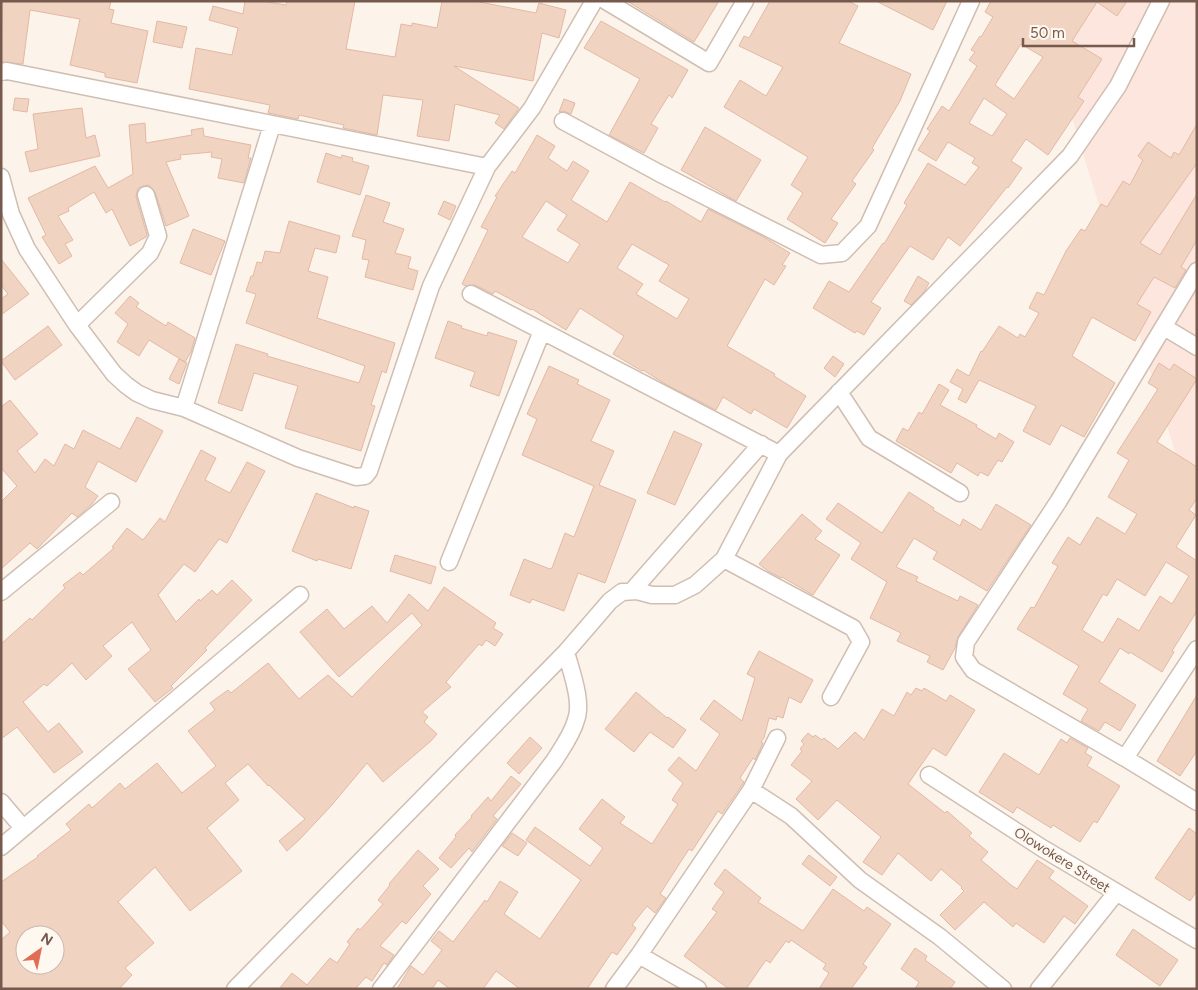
<svg xmlns="http://www.w3.org/2000/svg" width="1198" height="990" font-family="Figtree,sans-serif">
<style>
.commercial{fill:#fce6de}
.building{fill:#f1d3c2;stroke:#e3b9a3;fill-rule:evenodd}
.lines{fill:none;stroke-linecap:round;stroke-linejoin:round}
.minor-casing{stroke:#d0beb2;stroke-width:19}
.minor{stroke:#fff;stroke-width:16}
.labels{text-anchor:middle;dominant-baseline:central;stroke-width:5;stroke-linejoin:round;paint-order:stroke}
.street-label{font-size:14px;fill:#765a4d;stroke:#fef8f0}
</style>
<rect width="100%" height="100%" fill="#fcf4ea"/>
<!-- commercial -->
<path class="commercial" d="M1036 1H1197V523Z"/>
<!-- building -->
<path class="building" d="M2 1H111L109 9 114 10 111 23 148 31 137 83 105 77V73L70 65 80 19 30 10 23 64 1 62Z
M245 1H262L286 5 287 1H355L346 49 395 57 401 24 412 26V23L437 28 442 1H475L536 13 539 3 566 10 559 38 542 33 533 81 454 66 519 108 504 129 495 123 500 115 455 104 449 141 417 136 423 100 383 95 377 135 343 128 344 125 299 115 298 119 268 113 270 105 189 89 196 48 232 55 238 28 209 20 213 6 243 14Z
M627 1H719L694 42Z
M770 1H848L858 6 839 43 911 74 900 101 872 148 874 150 852 181 856 184 831 219 838 223 825 243 787 219 803 193 791 185 808 157 724 107 740 80 766 96 783 67 739 46 744 36 749 38Z
M876 1H947L933 30Z
M991 1H1127L1117 16 1097 2 1072 41 1102 59 1078 97 1084 101 1048 155 1026 139 1011 161 1022 168 1008 188 1007 187 960 246 948 237 933 260 910 246 871 302 881 308 864 335 857 331 855 333 813 308 829 281 849 292 883 243 884 244 907 205 904 203 928 163 965 185 979 167 972 163 975 158 948 142 936 161 918 150 930 131 927 129 942 106 949 111 977 66 969 60 975 52 971 50 980 36 981 37 993 17 985 12ZM1021 44 1043 57 1014 99 995 85ZM984 98 1007 114 992 136 969 123Z
M157 21 187 27 182 48 153 42Z
M601 21 688 70 672 98 669 95 651 124 658 128 644 153 609 135 640 79 584 48Z
M15 98 29 99 27 112 13 110Z
M564 99 575 103 571 114 563 111 559 112Z
M82 108 86 138 95 135 100 156 30 172 25 152 38 149 33 114Z
M145 123 146 143 192 135 191 130 203 128 204 136 251 145 248 158H251L250 161 244 183 218 178 222 159 211 157 212 152 180 155 181 159 166 162 189 216 166 226 155 192 149 185 143 186 138 188 136 197 147 235 146 237 130 246 112 209 106 213 94 192 68 208 69 211 58 216 73 240 65 244 72 256 59 264 42 237 46 235 28 198 95 166 108 188 133 174 129 125Z
M1197 124V163L1140 243 1160 255 1197 194V240L1181 267 1186 270 1175 288 1154 277 1137 304 1151 312 1135 341 1092 317 1072 356 1115 383 1084 437 1061 425 1050 445 1023 431 1036 406 979 380 966 403 958 399 963 389 950 382 957 369 969 376 981 351 982 352 999 326 1018 338 1020 334 1025 337 1039 313 1029 308 1037 292 1044 295 1066 251 1081 229 1085 231 1101 204 1107 207 1123 181 1130 185 1143 160 1138 156 1148 142 1171 158 1174 152 1179 155Z
M705 127 761 160 736 201 681 170Z
M537 135 555 146 548 158 567 171 573 161 589 171 571 200 607 222 630 182 665 202 666 201 701 222 708 209 762 236 790 253 782 265 786 266 774 285 765 279 727 346 775 374 774 376 806 396 787 428 754 409 751 414 723 397 716 410 667 385 643 370 642 371 613 354 624 336 580 308 566 330 532 309 531 310 495 291 493 294 475 285 466 286 462 284 488 230 481 227 497 197 495 196 512 171 515 173ZM546 201 567 215 557 230 580 244 568 263 522 237ZM632 244 669 265 659 281 689 299 677 319 636 294 643 284 617 268Z
M326 153 341 158 342 155 353 158 352 161 369 166 360 195 317 182Z
M366 195 390 203 383 222 404 229 395 253 411 257 408 268 418 271 413 290 365 277 369 260 362 259 366 240 352 236Z
M444 201 456 206 450 220 438 214Z
M289 221 340 236 336 253 315 248 308 271 328 277 317 318 395 343 386 373 382 371 371 405 375 406 361 451 285 428 298 386 254 373 242 411 218 403 236 344 268 354 267 356 359 383 365 366 246 323 256 294 246 291 251 276H253L257 262 262 263 265 251 280 253Z
M193 229 225 241 211 275 180 263Z
M1 259 29 294 1 315V299L8 294 1 285Z
M918 276 929 283 924 292 911 305 904 301Z
M130 296 139 303 136 307 166 326 168 322 195 338 191 352 185 362 149 340 139 356 117 342 128 324 115 313Z
M448 321 462 326 461 328 487 336 488 332 517 341 499 396 470 386 475 372 435 358Z
M48 326 62 345 15 380 1 361Z
M833 356 844 364 835 377 824 368Z
M179 359 187 363 179 384 169 379Z
M1159 363 1170 370 1174 364 1197 379 1157 442 1197 467V498L1189 510 1196 515 1176 547 1197 561V611L1172 651 1174 652 1162 672 1130 652 1129 654 1120 648 1099 682 1136 705 1120 731 1105 722 1099 731 1081 721 1088 709 1063 694 1079 666 1017 629 1031 607 1034 608 1058 566 1052 563 1068 537 1080 545 1097 517 1125 534 1137 514 1108 497 1129 460 1117 453 1158 389 1148 383ZM1166 562 1189 576 1172 604 1160 596 1139 631 1118 618 1103 643 1082 630 1103 594 1107 596 1117 579 1145 596Z
M549 366 579 380 577 384 610 400 591 441 614 451 599 485 636 500 605 583 578 573 564 611 532 599 530 603 510 595 524 559 550 569 552 568 565 533 574 537 594 486 522 455 537 419 527 414Z
M939 384 949 390 940 405 977 425 976 427 996 439 999 433 1014 442 1002 462 998 460 988 476 980 472 978 476 957 463 951 473 896 441 903 428 908 431 919 412 922 414Z
M10 400 38 434 17 451 35 473 45 459 54 466 65 444 74 449 83 430 120 449 137 417 163 431 136 482 98 461 85 487 98 496 92 504 77 517 72 513 37 549 30 543 1 569V502L17 486 1 468V407Z
M674 431 702 444 675 505 647 493Z
M201 450 216 458 205 480 230 493 247 462 265 471 227 543 219 539 195 572 184 564 158 595 176 622 199 599 200 601 212 590 217 595 232 580 252 600 205 648 207 650 171 686 173 688 155 702 128 669 151 650 132 622 103 646 112 656 86 680 72 663 47 686 44 684 23 702 48 732 59 723 83 752 54 773 17 727 1 739V644L30 618 32 620 65 588 63 585 80 572 83 575 114 548 112 547 127 528 143 540 160 518 165 522Z
M909 492 934 508 933 510 960 526 963 519 981 530 996 504 1031 525 987 591 933 559 937 552 914 538 896 567 918 577 916 581 958 601 960 596 978 605 958 637 955 648 943 670 927 662 930 656 897 641 901 633 870 618 887 582 851 559 861 543 826 519 838 503 882 533Z
M316 493 354 508V506L369 511 351 569 318 559 317 561 292 551Z
M802 514 822 531 815 539 840 555 813 595 782 577 781 578 768 571 759 564Z
M395 555 436 567 431 584 390 571Z
M444 587 496 623 493 628 503 634 495 646 486 640 482 646 479 644 446 682 451 687 422 712 428 717 424 722 437 734 431 741 383 782 367 763 331 806 300 839 287 851 279 841 305 819 269 785 268 786 248 764 225 783 239 800 207 828 242 871 190 911 155 867 118 902 154 943 125 968 132 975 119 989H1V940L10 932 1 921V882L38 857 37 856 71 830 66 824 89 804 92 808 120 783 125 789 157 763 182 793 216 766 188 731 215 710 210 703 228 690 231 693 268 663 299 699 328 675 352 697 422 625 412 613 339 677 300 632 327 609 344 629 372 606 387 623 409 594 428 611ZM25 935H55V965H25Z
M759 651 813 680 801 703 789 697 783 718 777 716 776 720 769 718 764 738 761 742 763 743 755 760 753 758 740 778 744 782 742 785 722 814 718 811 692 851 689 849 660 894 666 898 655 913 647 906 632 925 636 928 617 955 612 952 587 989H520L496 971 483 989H450L438 980 432 989H397L411 966 423 975 442 950 431 941 439 931 453 942 485 900 487 902 500 881 518 892 504 914 540 939 581 880 526 840 535 827 590 866 603 848 579 829 602 799 625 817 620 823 652 844 678 804 672 800 683 783 668 770 679 757 696 771 720 734 700 719 714 700 742 721 755 678 747 674Z
M916 688 922 691 924 688 946 701 950 695 975 710 946 756 933 748 908 784 945 813 947 811 972 833 969 836 988 852 981 860 1011 885 1017 889 1037 860 1054 871 1049 878 1088 906 1075 924 1064 916 1044 943 1016 923 1013 927 984 902 955 930 940 915 964 891 961 888 962 887 941 869 931 881 898 853 882 875 863 862 881 837 837 800 818 820 796 799 812 781 791 765 802 751 800 749 804 744 801 741 808 733 813 737 815 735 822 740 824 738 838 749 855 732 864 740 882 709 894 716 907 692 911 695Z
M636 692 667 718 668 717 686 730 673 748 650 732 634 752 605 729Z
M1197 695V751L1180 776 1157 761Z
M530 737 542 748 519 774 507 763Z
M1070 738 1088 748 1085 753 1092 757 1087 766 1120 786 1097 823 1094 821 1080 842 1053 825 1051 828 1017 807 1013 813 979 792 1004 753 1039 775 1061 739 1067 743Z
M511 776 521 784 493 816 497 819 474 849 472 852 469 848 451 868 439 858 456 837 455 835 472 817 471 816 488 797 491 801Z
M1189 828 1197 834V891L1190 901 1155 878Z
M512 833 527 843 518 856 502 846Z
M418 850 439 869 423 886 431 894 406 924 402 921 380 946 394 955 387 965 384 963 372 981 366 977 355 989H279L292 973 307 985 330 958 337 963 350 944 347 942 358 928 360 930 383 904 378 900 390 885 389 884Z
M809 855 837 877 830 886 802 864Z
M725 869 761 898 758 902 803 931 833 889 864 911 867 907 891 924 863 964 867 967 851 989H819L829 973 823 969 826 964 791 940 789 943 786 941 770 963 766 960 746 989H729L684 956 717 912 712 909 724 892 714 884Z
M1133 929 1178 960 1160 986 1116 955Z
M915 948 927 956 925 960 955 982 950 989H915L919 982 901 969Z"/>
<g class="lines">
<defs>
<path id="minor" d="M606 1 709 63 745 1
M1 72 7 71 487 167 532 108 594 1
M563 121 659 173 821 255 842 253 868 226 971 1
M1 177 11 214 27 249 77 325 114 374 126 385 137 393 152 400 184 408 298 458 356 477 365 476 369 471 431 286 487 167
M1197 271 1058 502 966 642 964 657 973 670 1125 758 1197 649
M471 294 779 454
M77 325 150 253 158 236 146 195
M1164 327 1197 347
M839 392 869 438 960 493
M184 408 272 125
M724 559 853 628 861 642 831 697
M449 562 542 331
M632 591 761 444
M1 592 111 502
M1125 758 1197 802
M929 775 1042 848 1197 940
M751 790 777 738
M1 802 23 828
M1 847 300 595
M639 955 751 790 791 816 860 880 940 937 1003 989
M235 989 566 652 610 601 622 592 637 591 652 595H675L695 585 724 559 779 454 1070 156 1118 86 1161 1
M381 989 554 761C562 748 572 735 576 720 583 702 571 671 566 652
M614 989 639 955 698 989
M1039 989 1116 893"/>
</defs>
<!-- minor casing -->
<use href="#minor" class="minor-casing"/>
<!-- minor -->
<use href="#minor" class="minor"/>
</g>
<g class="labels">
<!-- street labels -->
<g class="street-label">
<text transform="translate(1062 860) rotate(32)">Olowokere Street</text>
</g>
</g>
<!-- border -->
<rect width="1198" height="990" fill="none" stroke="#765a4d" stroke-width="5"/>
<!-- north arrow -->
<g transform="translate(40 950) rotate(33)"><circle r="24" fill="#fef8f0" stroke="#c8b9af"/>
<path d="M0-4L9 19L0 12L-9 19Z" fill="#e16d54"/>
<text y="-8" font-size="14" font-weight="bold" text-anchor="middle" fill="#765a4d">N</text>
</g>
<!-- scale -->
<path d="M1023 38v8h111v-8" fill="none" stroke="#765a4d" stroke-width="2.5"/>
<text x="1030" y="38" font-size="15" fill="#765a4d" stroke="#fef8f0" stroke-width="4" paint-order="stroke">50 m</text>
</svg>
